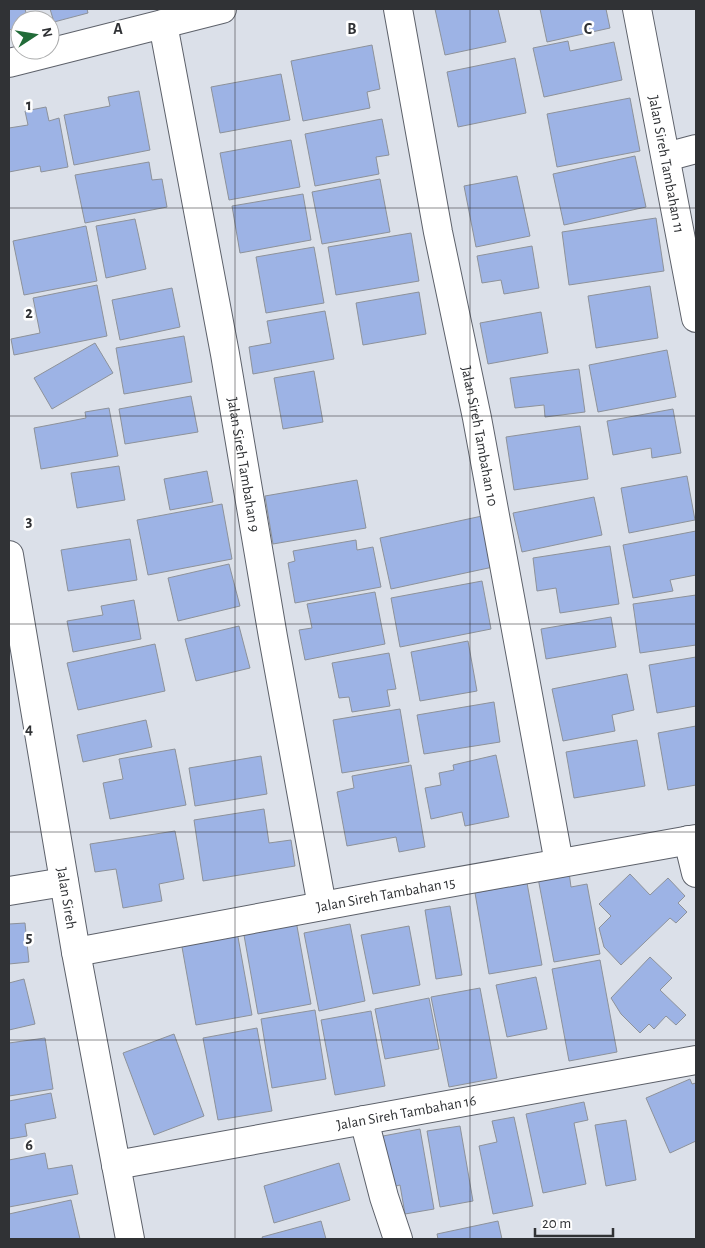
<svg xmlns="http://www.w3.org/2000/svg" width="705" height="1248" font-family="'Alegreya Sans',sans-serif">
<style>
.building{fill:#9db3e5;stroke:#8d929a}
.lines{fill:none;stroke-linecap:round;stroke-linejoin:round}
.minor-casing{stroke:#5d616a;stroke-width:30}
.minor{stroke:#fff;stroke-width:28}
.grid{fill:none;stroke:#303235;stroke-width:1;stroke-opacity:0.55}
.labels{text-anchor:middle;dominant-baseline:central;stroke-width:5;stroke-linejoin:round;paint-order:stroke}
.street-label{font-size:15px;fill:#303235;stroke:#fff}
.grid-label{font-size:16px;text-anchor:middle;font-weight:bold;fill:#303235;stroke:#fff;stroke-width:5;stroke-linejoin:round;paint-order:stroke}
</style>
<rect width="100%" height="100%" fill="#dbe0e9"/>
<!-- building -->
<path class="building" d="M9 9H25L28 20H20V27L9 30Z
M50 9H87L88 13 54 22Z
M435 9H498L506 42 445 55Z
M540 9H606L610 28 547 42Z
M568 41 570 51 614 42 622 80 544 97 533 48Z
M372 45 380 89 367 92 370 108 303 121 291 61Z
M515 58 526 113 458 127 447 72Z
M281 74 290 120 220 133 211 87Z
M139 91 150 150 74 165 64 115 110 106 108 97Z
M630 98 640 151 557 167 547 114Z
M46 107 49 121 59 118 68 167 41 172 40 166 9 172V128L28 125 25 111Z
M382 119 389 155 376 157 379 174 315 186 305 134Z
M291 140 300 187 229 200 220 153Z
M635 156 646 207 564 225 553 174Z
M149 162 152 180 162 179 167 207 85 223 75 175Z
M517 176 530 236 476 247 464 186Z
M380 179 390 232 322 244 312 192Z
M303 194 311 240 240 253 232 206Z
M656 218 664 271 569 285 562 232Z
M135 219 146 269 106 278 96 226Z
M86 226 97 281 24 295 13 241Z
M411 233 419 281 336 295 328 247Z
M532 246 539 288 504 294 501 280 482 283 477 256Z
M314 247 324 303 266 313 256 257Z
M97 285 107 336 14 355 11 339 40 333 33 298Z
M650 286 658 338 596 348 588 296Z
M172 288 180 327 120 340 112 300Z
M419 292 426 334 363 345 356 303Z
M325 311 334 359 253 374 249 347 271 343 267 321Z
M541 312 548 353 488 364 480 323Z
M184 336 192 382 124 394 116 348Z
M95 343 113 373 52 409 34 378Z
M667 350 676 397 598 412 589 365Z
M579 369 585 412 545 417 544 405 515 408 510 378Z
M314 371 323 422 283 429 274 378Z
M191 396 198 432 125 444 119 409Z
M109 408 118 456 41 469 34 428 86 418 85 412Z
M673 409 681 453 652 458 651 448 613 455 607 421Z
M580 426 588 479 514 490 506 437Z
M119 466 125 500 77 508 71 473Z
M207 471 213 502 170 510 164 479Z
M687 476 695 520 629 533 621 488Z
M357 480 366 528 273 544 265 496Z
M594 497 602 535 522 552 513 513Z
M222 504 232 559 148 575 137 520Z
M482 516 493 567 391 589 380 538Z
M696 531V575L670 580 673 591 633 598 623 545Z
M130 539 137 580 68 591 61 550Z
M356 540 357 550 373 547 381 587 295 603 288 563 295 561 293 551Z
M610 546 619 604 560 613 556 588 537 591 533 558Z
M229 564 240 606 178 621 168 578Z
M482 581 491 629 400 647 391 598Z
M375 592 385 644 305 660 299 630 312 628 307 604Z
M696 595V645L640 653 633 604Z
M134 600 141 639 73 652 67 621 103 615 101 606Z
M611 617 616 647 546 659 541 629Z
M239 626 250 668 196 681 185 639Z
M468 641 477 691 420 701 411 652Z
M155 644 165 691 78 710 67 663Z
M389 653 396 689 387 690 390 706 352 712 349 697 339 698 332 663Z
M696 657V706L657 713 649 665Z
M627 674 634 710 612 715 615 731 563 741 552 689Z
M494 702 500 742 424 754 417 715Z
M400 709 409 762 342 773 333 720Z
M146 720 152 747 83 762 77 735Z
M696 726V785L668 790 658 733Z
M637 740 645 786 574 798 566 752Z
M175 749 186 805 110 819 103 783 123 779 119 759Z
M496 755 509 817 465 826 462 812 431 819 425 788 441 785 439 773 454 770 453 765Z
M261 756 267 794 195 806 189 768Z
M411 765 425 847 399 852 396 837 347 846 337 792 354 788 352 776Z
M264 809 269 843 291 840 295 866 203 881 194 820Z
M175 831 184 879 159 884 162 901 123 908 116 869 95 872 90 844Z
M569 872 571 887 587 884 600 954 554 962 538 878Z
M630 874 650 895 668 878 685 896 678 903 687 912 676 923 670 918 621 965 604 947 599 928 611 916 599 904Z
M527 883 542 965 489 974 475 893Z
M450 906 462 975 436 979 425 910Z
M295 915 311 1004 258 1014 242 924Z
M25 923 29 962 9 964V924Z
M350 924 365 1001 319 1011 304 933Z
M236 926 252 1015 196 1025 180 936Z
M409 926 420 985 373 994 361 935Z
M650 957 672 978 660 990 686 1015 676 1025 666 1016 654 1029 649 1024 640 1033 621 1014 611 998Z
M600 960 617 1052 569 1061 552 969Z
M536 977 547 1029 507 1037 496 985Z
M24 979 35 1024 9 1030V983Z
M480 988 497 1078 449 1087 431 997Z
M429 998 439 1049 385 1059 375 1009Z
M315 1010 326 1079 272 1088 261 1019Z
M371 1011 385 1086 335 1095 321 1020Z
M257 1028 272 1111 218 1120 203 1038Z
M174 1034 204 1116 154 1135 123 1053Z
M45 1038 53 1089 9 1096V1043Z
M690 1079 692 1084 696 1083V1141L670 1153 646 1098Z
M51 1093 56 1118 25 1124 27 1136 9 1139V1101Z
M584 1102 588 1120 574 1123 586 1184 543 1193 526 1114Z
M514 1117 533 1206 493 1214 479 1146 497 1142 492 1121Z
M626 1120 636 1180 606 1186 595 1125Z
M460 1126 473 1201 440 1207 427 1131Z
M420 1129 434 1209 405 1214 400 1185 392 1187 383 1136Z
M45 1153 48 1169 72 1165 78 1194 9 1207V1160Z
M339 1163 350 1200 274 1223 264 1186Z
M71 1200 80 1239H9V1214Z
M321 1221 326 1239H263L262 1237Z
M498 1221 502 1239H438L437 1234Z"/>
<g class="lines">
<defs>
<g id="minor">
<path id="s1" d="M398 9 438 232 477 418 559 863"/>
<path id="s2" d="M637 9 696 318"/>
<path id="s3" d="M163 24 225 354 273 637 322 906"/>
<path d="M9 63 222 9"/>
<path d="M666 157 696 149"/>
<path id="s4" d="M9 555 76 952 130 1239"/>
<path d="M688 840 696 873"/>
<path d="M9 891 64 882"/>
<path id="s5" d="M76 952 387 894 696 839"/>
<path d="M364 1120 384 1197 398 1239"/>
<path id="s6" d="M116 1165 696 1060"/>
</g>
</defs>
<!-- minor casing -->
<use href="#minor" class="minor-casing"/>
<!-- minor -->
<use href="#minor" class="minor"/>
</g>
<!-- grid -->
<path class="grid" d="M235 9V1239M470 9V1239M9 208H696M9 416H696M9 624H696M9 832H696M9 1040H696"/>
<g class="labels">
<!-- street labels -->
<g class="street-label">
<text stroke="none"><textPath href="#s2" startOffset="158">Jalan Sireh Tambahan 11</textPath></text>
<text stroke="none"><textPath href="#s1" startOffset="435">Jalan Sireh Tambahan 10</textPath></text>
<text stroke="none"><textPath href="#s3" startOffset="448">Jalan Sireh Tambahan 9</textPath></text>
<text stroke="none"><textPath href="#s5" startOffset="315">Jalan Sireh Tambahan 15</textPath></text>
<text stroke="none"><textPath href="#s4" startOffset="348">Jalan Sireh</textPath></text>
<text stroke="none"><textPath href="#s6" startOffset="295">Jalan Sireh Tambahan 16</textPath></text>
</g>
</g>
<g class="grid-label">
<text x="118" y="34">A</text>
<text x="352" y="34">B</text>
<text x="588" y="34">C</text>
<text x="29" y="110">1</text>
<text x="29" y="318">2</text>
<text x="29" y="526">3</text>
<text x="29" y="734">4</text>
<text x="29" y="942">5</text>
<text x="29" y="1150">6</text>
</g>
<!-- border -->
<rect width="705" height="1248" fill="none" stroke="#303235" stroke-width="20"/>
<!-- north arrow -->
<g transform="translate(35 35) rotate(78)"><circle r="24" fill="#ffffff" stroke="#acadae"/>
<path d="M0-4L9 19L0 12L-9 19Z" fill="#216b38"/>
<text y="-8" font-size="14" font-weight="bold" text-anchor="middle" fill="#303235">N</text>
</g>
<!-- scale -->
<path d="M535 1228v8h78v-8" fill="none" stroke="#303235" stroke-width="2.5"/>
<text x="542" y="1228" font-size="15" fill="#303235" stroke="#ffffff" stroke-width="4" paint-order="stroke">20 m</text>
</svg>
